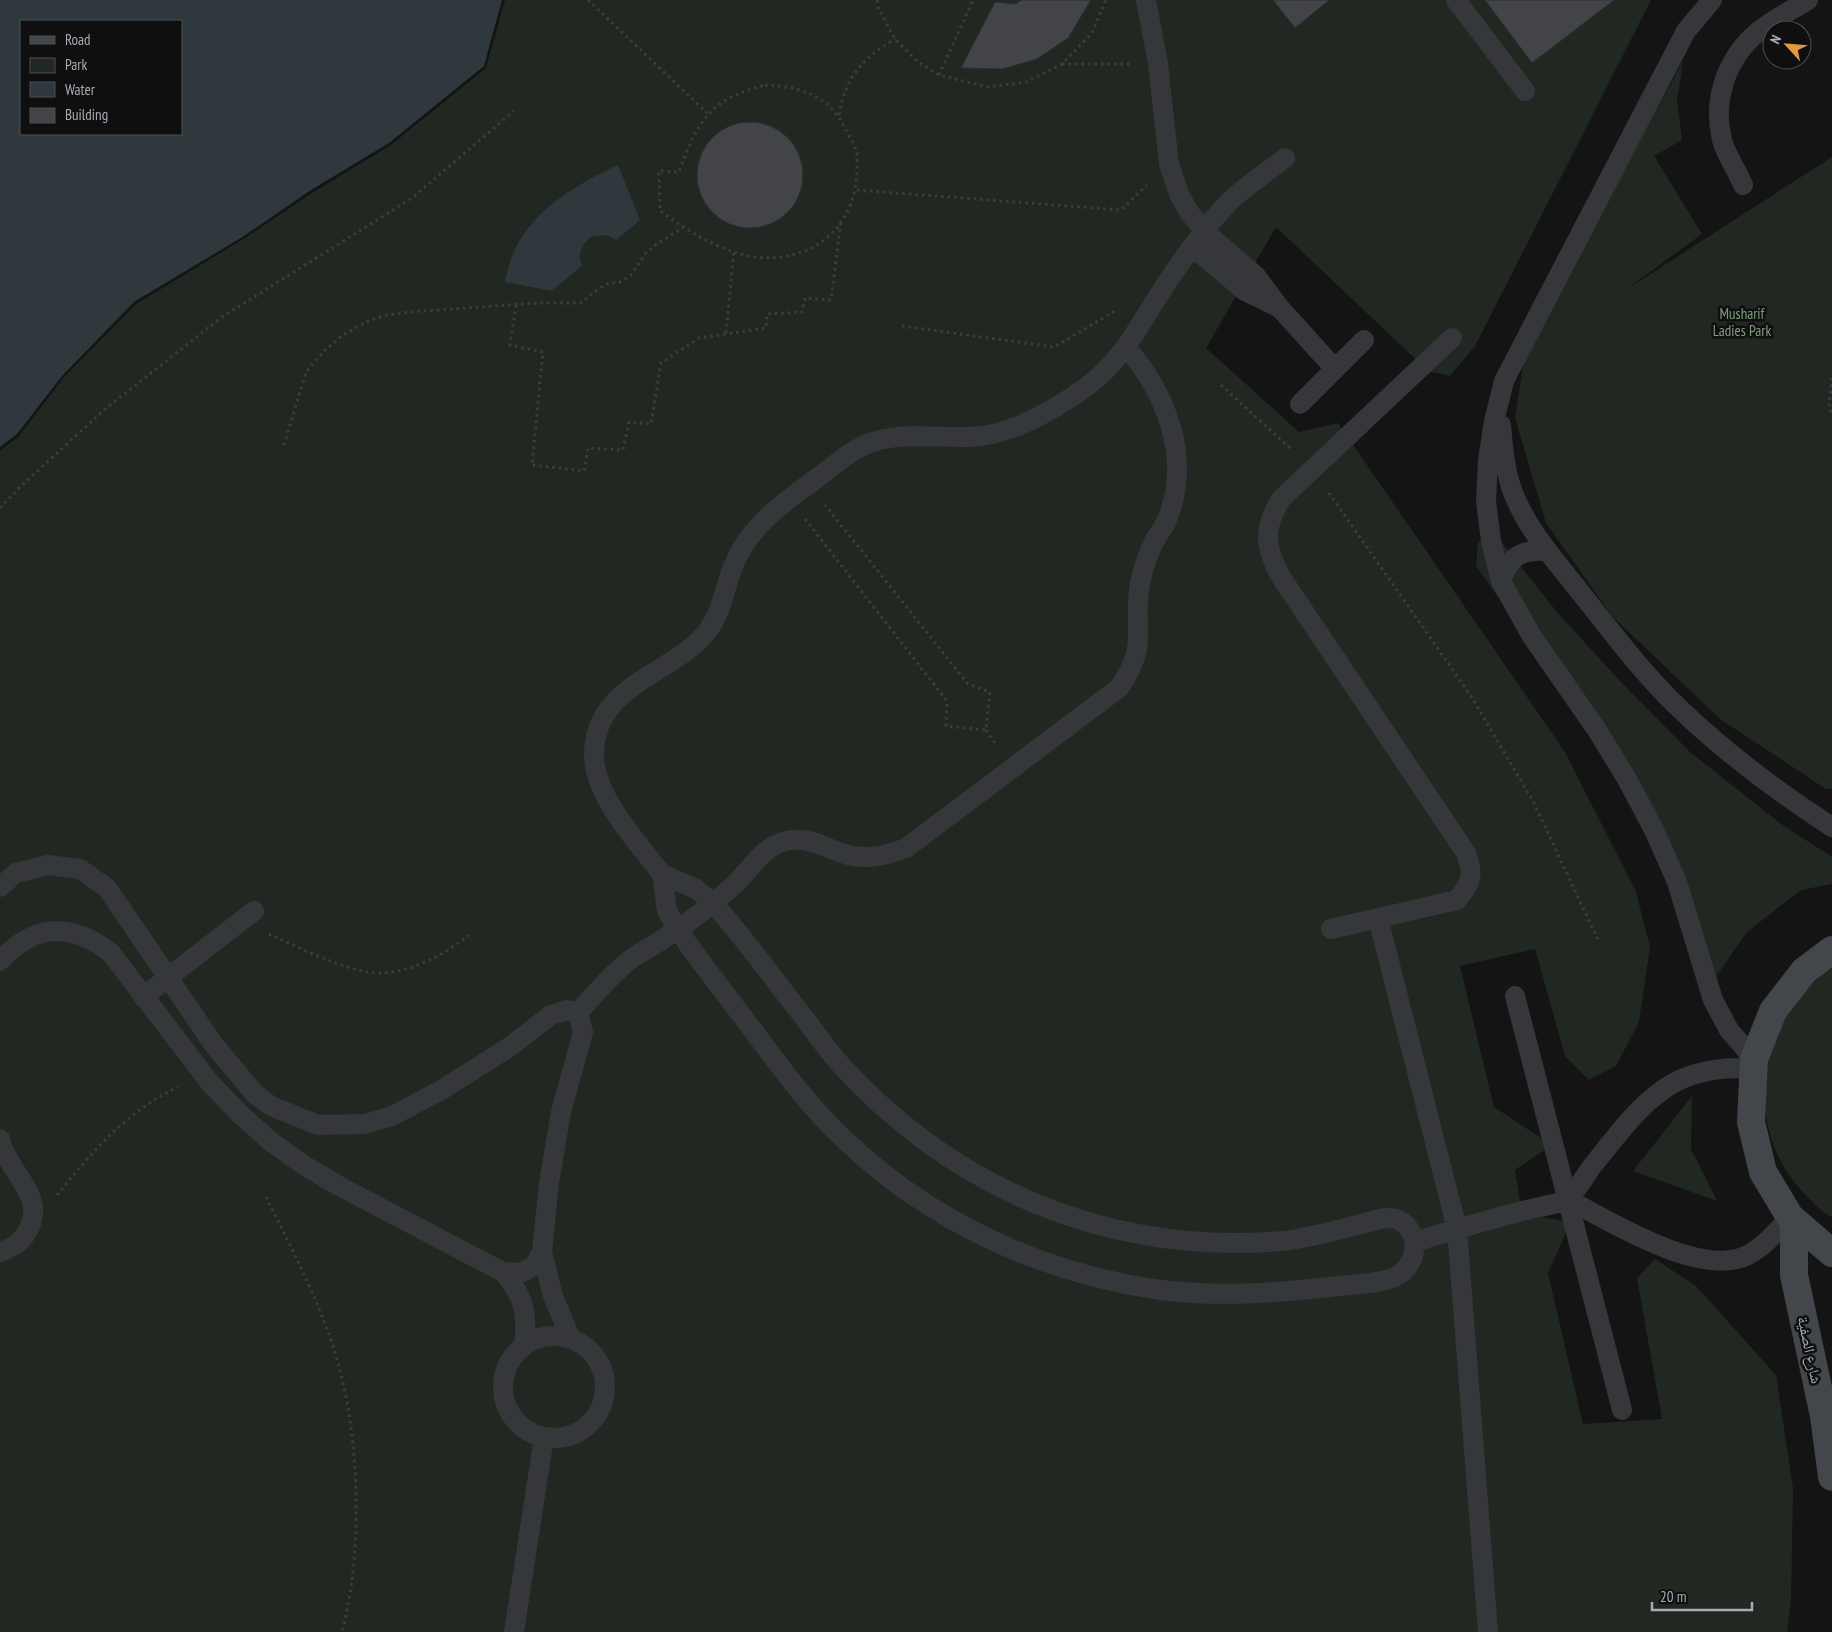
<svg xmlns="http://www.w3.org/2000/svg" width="1832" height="1632" font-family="'PT Sans Narrow','Noto Naskh Arabic',sans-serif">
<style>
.green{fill:#202821}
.water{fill:#2e383d;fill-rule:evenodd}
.building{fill:#434448;stroke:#2e2e31}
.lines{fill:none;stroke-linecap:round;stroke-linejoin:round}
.path{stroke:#3b3e41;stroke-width:3;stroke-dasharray:2.5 4;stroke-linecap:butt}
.lane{stroke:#35373a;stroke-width:20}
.secondary{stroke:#43464a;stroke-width:28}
.labels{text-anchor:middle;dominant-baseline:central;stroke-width:5;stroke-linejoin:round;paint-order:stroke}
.park-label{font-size:15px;fill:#819e7f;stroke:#0f0f10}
.street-label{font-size:15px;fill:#a7adb5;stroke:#0f0f10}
</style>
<rect width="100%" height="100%" fill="#141415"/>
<!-- green -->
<path class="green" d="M505 0H1651L1475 346 1450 376 1428 371 1276 227 1206 348 1299 432 1338 423 1565 752 1636 892 1650 947 1639 1022 1616 1066 1589 1080 1565 1056 1535 949 1460 966 1494 1107 1552 1145 1515 1170 1522 1214 1571 1222 1548 1273 1583 1424 1662 1419 1637 1278 1655 1259 1696 1286 1776 1375 1793 1488 1791 1601 1787 1632H0V451L19 436 64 377 136 304 245 238 312 193 391 145 486 68Z
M1683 61 1677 101 1682 140 1654 156 1702 234 1624 291 1832 157V789H1826L1720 719 1612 616 1546 523 1515 418 1525 353Z
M1485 538 1502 543 1557 612 1620 681 1690 752 1781 824 1832 857V884L1801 890 1747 932 1704 994 1695 957 1647 831 1604 747 1476 566 1478 542Z
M1832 968V1217C1819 1211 1811 1200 1801 1190 1741 1125 1757 1013 1832 968Z
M1692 1096 1691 1149 1717 1201 1633 1171Z"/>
<!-- water -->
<path class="water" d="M0 0H502L484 66 389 143 311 190 244 236 134 302 62 376 17 434 0 447ZM21 21H181V134H21Z
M618 165 640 220 616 240 607 235 591 237C581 245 577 254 582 266L551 291 505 282C507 274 509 264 512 256 529 212 578 183 618 165Z"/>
<!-- building -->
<path class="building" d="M1021 0H1091L1068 38 1037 59 1002 69 961 68 995 2 1016 4Z
M1273 0H1329L1295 28Z
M1485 0H1614L1532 63Z
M697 175a53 53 0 1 1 106 0a53 53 0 1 1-106 0Z"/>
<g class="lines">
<!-- path -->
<path class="path" d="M588 0 707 113
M877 0 878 7 895 39 918 62 939 75 987 87 1026 82 1062 64 1092 33 1106 0
M1062 64H1130
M939 75 973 0
M765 85C784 86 800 88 816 97 830 104 839 116 846 130 849 136 854 143 856 150 858 156 857 163 857 169 857 215 828 251 781 257 738 263 693 235 660 211L659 171 679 172C698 120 710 99 765 85Z
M839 115C846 76 862 59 895 39
M857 190 1121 210 1147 185
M516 305 510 345 543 352 532 465 584 471 588 448 623 450 629 422 651 424 661 363 699 338 766 328 767 314 802 312 805 298 831 300 841 221
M902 326 1054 347 1115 311
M726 333 734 251
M1832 378 1829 408 1832 415
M1221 385 1292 450
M284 445 306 372 324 351 343 335 368 321 387 315 411 312 536 303H580L597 290 607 284 620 282 631 275 646 253 658 243 683 228
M1329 493 1471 696 1534 803 1599 942
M0 508 19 488 104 410 222 317 412 198 514 111
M805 519 947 701 946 726 986 730 990 692 968 684 825 505
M986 730 997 746
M269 934C297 947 332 964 362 971 400 980 441 957 469 935
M57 1195C92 1152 127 1111 178 1087
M266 1197C288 1241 311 1285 328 1332 360 1416 365 1545 342 1632"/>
<!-- lane -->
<path class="lane" d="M1146 0 1158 64 1169 164 1179 194 1189 212 1205 232 1256 276 1279 307 1335 369
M1456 0 1525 91
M1712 0 1686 31 1504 381 1494 421 1488 460 1486 501 1491 541 1501 581 1531 635 1597 730 1627 779 1654 830 1677 882 1713 1000 1729 1030 1754 1059
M1743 185C1737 170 1726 155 1722 140 1712 99 1727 57 1759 31 1774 19 1792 10 1808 0
M1193 247 1245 291 1278 307
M1300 404 1364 340
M1501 425C1503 449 1505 473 1514 495 1529 532 1556 561 1580 592 1612 632 1643 674 1680 709 1727 754 1778 792 1832 827
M1501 581C1510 556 1521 549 1548 551
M662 874 696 889 713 903C746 940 775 981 806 1020 817 1035 828 1051 841 1065 956 1191 1111 1255 1282 1241 1314 1238 1354 1225 1385 1218 1389 1218 1395 1218 1399 1220 1423 1233 1417 1267 1395 1277 1378 1284 1356 1284 1339 1286 1278 1293 1215 1298 1154 1289 1040 1272 930 1221 846 1141 809 1107 779 1065 749 1025 725 993 700 962 678 930L667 911Z
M662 874C637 842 594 796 594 755 594 685 669 676 705 634 723 613 724 586 735 562 752 522 790 498 824 473 837 463 850 451 865 445 894 431 938 438 970 437 1012 435 1053 411 1086 387 1127 357 1142 318 1170 278 1187 253 1207 225 1228 203 1245 186 1266 173 1285 158
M0 887 16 873 48 865 80 869 107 888 214 1045 255 1094 271 1106 318 1125 365 1124 392 1116 443 1089 508 1048 551 1015 567 1010 578 1013 583 1032 561 1112 549 1183 542 1252 534 1266 520 1273 503 1272 341 1187 305 1166 270 1141 239 1113 210 1083 111 953C71 922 35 923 0 961
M1378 918 1457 1229 1488 1632
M1331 929 1457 900C1472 882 1474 875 1466 853L1281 577C1264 546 1263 529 1281 499L1452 338
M1515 996 1622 1410
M143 997 254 911
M578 1013C593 996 607 979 625 964 634 955 647 950 657 943 685 925 712 906 736 883 752 867 766 842 792 840 810 838 825 847 842 853 864 861 885 856 906 848L1119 688C1150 644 1132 629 1140 583 1143 569 1148 553 1155 540 1159 533 1164 527 1167 520 1192 459 1167 395 1127 348
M0 1139C6 1171 49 1196 27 1232 21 1243 12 1248 0 1252
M1567 1199C1610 1221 1701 1279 1748 1255 1765 1246 1777 1231 1790 1217
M1414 1242C1451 1231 1489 1219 1527 1210 1536 1207 1561 1204 1567 1199 1577 1192 1585 1175 1593 1165 1640 1107 1669 1062 1752 1069
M542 1252 553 1296 571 1339
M503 1272C524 1296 528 1313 524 1345
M503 1387a51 51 0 1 1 102 0a51 51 0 1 1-102 0Z
M514 1632 544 1437"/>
<!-- secondary -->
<path class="secondary" d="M1832 950 1804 971 1773 1011 1754 1059 1751 1122 1763 1172 1790 1217 1832 1253
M1794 1222V1275L1824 1416 1832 1477"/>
</g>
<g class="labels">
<!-- park labels -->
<g class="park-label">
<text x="1742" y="313">Musharif<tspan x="1742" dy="17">Ladies Park</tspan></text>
</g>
<!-- street labels -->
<g class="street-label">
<text transform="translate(1810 1350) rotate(78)">شارع الصفية</text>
</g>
</g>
<!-- legend -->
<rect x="20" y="20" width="162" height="115" fill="#0f0f10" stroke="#4c4e52"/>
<rect x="30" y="36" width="25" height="8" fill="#43464a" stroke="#4c4e52"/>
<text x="65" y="45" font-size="15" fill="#a7adb5">Road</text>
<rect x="30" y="58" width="25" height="15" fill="#202821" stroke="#4c4e52"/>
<text x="65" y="70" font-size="15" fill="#a7adb5">Park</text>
<rect x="30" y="82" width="25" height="15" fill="#2e383d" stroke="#4c4e52"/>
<text x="65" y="95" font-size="15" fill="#a7adb5">Water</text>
<rect x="30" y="108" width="25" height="15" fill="#434448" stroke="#4c4e52"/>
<text x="65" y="120" font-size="15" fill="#a7adb5">Building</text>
<!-- north arrow -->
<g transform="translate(1787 45) rotate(296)"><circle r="24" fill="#0f0f10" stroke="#4c4e52"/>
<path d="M0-4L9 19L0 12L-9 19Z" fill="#e29740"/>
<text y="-8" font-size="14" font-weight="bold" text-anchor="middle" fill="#a7adb5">N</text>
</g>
<!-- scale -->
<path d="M1652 1602v8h100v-8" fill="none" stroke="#a7adb5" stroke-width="2.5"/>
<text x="1660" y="1602" font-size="15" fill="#a7adb5" stroke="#0f0f10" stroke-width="4" paint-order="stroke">20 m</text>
</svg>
